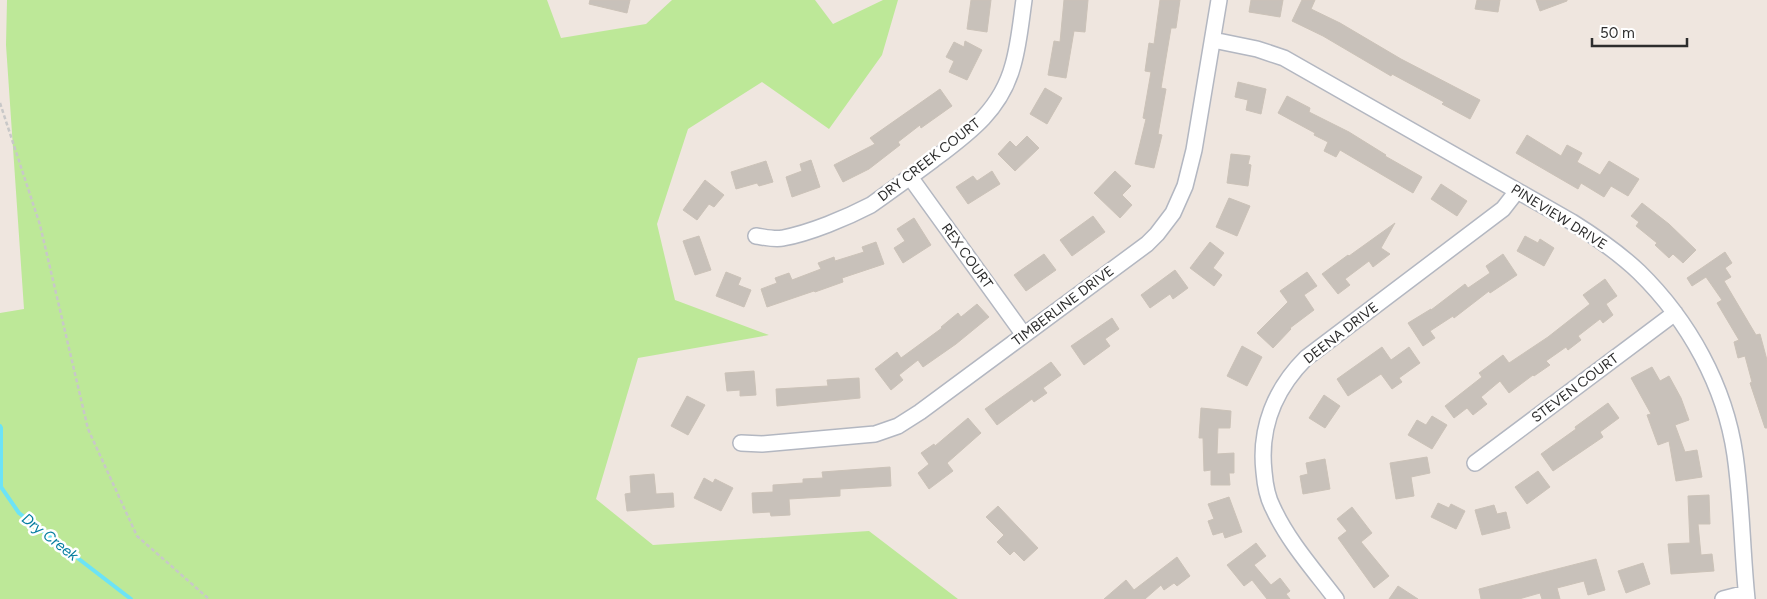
<svg xmlns="http://www.w3.org/2000/svg" width="1767" height="599" font-family="Figtree,sans-serif">
<style>
.green{fill:#bde898}
.lines{fill:none;stroke-linecap:round;stroke-linejoin:round}
.stream{stroke:#6ce3f6;stroke-width:4}
.building{fill:#c8c1ba;stroke:#cbc2b8}
.minor-casing{stroke:#b3b7c1;stroke-width:18}
.path{stroke:#c8c8c8;stroke-width:2.5;stroke-dasharray:4 2.5;stroke-linecap:butt}
.minor{stroke:#fff;stroke-width:15}
.labels{text-anchor:middle;dominant-baseline:central;stroke-width:5;stroke-linejoin:round;paint-order:stroke}
.street-label{font-size:14px;fill:#2d2d2d;stroke:#fff}
.water-label{font-size:15px;font-style:italic;fill:#067ea0;stroke:#fff}
</style>
<rect width="100%" height="100%" fill="#efe6df"/>
<!-- green -->
<path class="green" d="M7 0H547L561 38 646 24 672 0H815L833 24 883 0H898L882 55 829 129 762 82 688 129 657 224 675 300 769 335 638 358 596 499 653 545 869 531 958 599H0V313L24 309 6 45Z"/>
<g class="lines">
<!-- stream -->
<path class="stream" d="M0 426 1 428V487L19 513 131 599"/>
</g>
<!-- building -->
<path class="building" d="M590 0H630L627 13 589 4Z
M971 0H991L987 32 967 29Z
M1064 0H1088L1085 32 1074 31 1066 78 1048 75 1054 41 1060 42Z
M1160 0H1180L1176 28H1171L1161 88 1166 89 1158 134 1162 135 1154 168 1135 164 1146 119 1143 118 1151 72 1145 71 1149 43 1154 44Z
M1251 0H1283L1280 17 1249 12Z
M1302 0H1315L1311 9 1340 23 1401 59 1480 100 1470 119 1442 104 1444 102 1392 74 1391 76 1323 36 1292 21Z
M1477 0H1500L1498 12 1475 9Z
M1536 0H1567V1L1540 11Z
M965 41 982 50 967 80 949 72 954 61 946 57 954 42 964 47Z
M1238 82 1266 89 1261 114 1246 110 1248 100 1235 97Z
M1045 88 1062 98 1047 124 1030 114Z
M940 89 952 106 921 128 920 125 898 142 900 145 869 169 843 182 834 165 875 144 870 138Z
M1287 96 1310 108 1309 112 1349 132 1386 155 1385 156 1422 177 1413 193 1340 150 1336 157 1324 151 1328 142 1314 135 1315 133 1278 113Z
M1527 135 1561 156 1567 145 1582 153 1577 162 1600 175 1609 161 1639 179 1628 196 1611 186 1604 197 1581 183 1578 189 1516 153Z
M1027 136 1039 148 1015 171 998 154 1010 141 1016 147Z
M1231 154 1250 156 1248 164 1251 165 1248 186 1227 183Z
M811 160 820 187 792 197 786 177 802 171 800 164Z
M766 161 773 182 759 186 757 183 736 189 731 172Z
M992 171 1000 184 968 204 956 187 973 176 977 181Z
M1115 171 1131 186 1122 195 1132 205 1120 218 1094 193Z
M705 180 724 195 714 207 709 204 697 220 683 210Z
M1441 184 1467 201 1457 216 1431 199Z
M1229 198 1250 206 1237 236 1216 227Z
M1642 203 1669 224 1696 250 1683 263 1673 254 1669 258 1655 245 1657 243 1636 226 1639 222 1631 216Z
M1093 216 1105 232 1072 256 1060 240Z
M914 218 931 245 903 263 894 248 905 241 897 229Z
M1395 223 1381 248 1390 254 1373 267 1369 261 1345 279 1350 285 1338 294 1322 274 1348 255 1349 256Z
M699 236 711 270 695 275 683 241Z
M1525 236 1538 243 1540 239 1554 248 1544 266 1517 251Z
M876 242 884 264 842 278 843 282 815 292 814 291 767 307 761 289 777 283 775 278 789 273 792 280 821 269 818 263 834 257 835 261 864 252 862 247Z
M1210 242 1224 253 1213 268 1222 275 1214 286 1190 268Z
M1725 252 1732 263 1725 268 1731 277 1724 281 1756 335 1760 334 1767 360V428H1765L1750 383 1752 382 1745 356 1738 358 1734 342 1739 340 1717 303 1722 300 1706 277 1692 286 1687 278Z
M1044 254 1056 270 1026 291 1014 275Z
M1503 254 1517 275 1490 293 1489 291 1454 318 1453 316 1430 331 1435 338 1423 346 1408 323 1431 309V310L1465 284 1468 288 1490 273 1486 266Z
M1175 270 1188 288 1173 299 1170 294 1150 308 1141 295Z
M726 272 741 278 738 285 751 290 744 307 716 296Z
M1307 272 1317 286 1304 295 1314 310 1290 328 1291 329 1273 348 1257 333 1288 302 1280 291Z
M1605 279 1617 296 1606 304 1613 315 1603 323 1600 319 1578 336 1581 340 1568 350 1566 347 1546 361 1550 365 1534 376 1533 375 1509 393 1500 381 1481 397 1487 404 1473 415 1467 408 1454 418 1445 406 1482 377 1479 373 1503 355 1509 363 1548 337 1590 304 1583 295Z
M977 304 989 317 956 344 923 367 918 360 899 375 903 380 891 390 875 369 897 352 901 358 942 328 941 327 958 313 961 317Z
M1112 318 1119 329 1105 339 1110 346 1084 365 1071 346Z
M1242 346 1262 357 1247 386 1227 376Z
M1382 347 1391 360 1409 347 1420 363 1399 378 1402 382 1392 389 1381 374 1348 396 1337 379Z
M1051 362 1061 375 1043 388 1047 393 1034 402 1032 399 997 425 985 409Z
M1652 367 1660 381 1669 376 1681 398 1689 420 1675 425 1685 452 1697 450 1702 477 1676 481 1669 441 1658 445 1647 415 1651 414 1631 378Z
M754 371 756 395 740 396V390L727 391 725 373Z
M859 378 860 398 777 406 776 389 828 386 827 380Z
M1324 395 1340 406 1325 428 1309 418Z
M687 396 705 405 688 435 671 426Z
M1608 403 1619 418 1600 432 1603 437 1553 471 1541 454 1576 429 1575 427Z
M1201 408 1231 411 1230 428H1218L1217 454 1234 453V473H1229L1230 485H1211V470L1204 471 1203 438H1199Z
M1432 416 1447 425 1432 449 1408 435 1417 420 1426 425Z
M968 418 981 433 947 463 953 471 929 489 918 473 929 464 921 453 934 444 935 446Z
M1427 457 1430 473 1411 477 1414 496 1396 499 1390 463Z
M1325 459 1330 489 1303 494 1300 476 1308 474 1306 463Z
M890 467 891 486 840 489V496L789 499 790 515 771 516 770 512 753 513 752 493 773 492V485L803 483V479L823 478 822 472Z
M1538 471 1550 487 1527 504 1515 487Z
M654 474 656 494 673 493 674 507 627 511 625 494 631 493 630 476Z
M704 478 713 483 715 479 733 488 721 511 694 498Z
M1709 495 1710 524H1698L1701 555 1712 554 1714 571 1671 574 1668 544 1690 543 1688 496Z
M1229 497 1242 532 1225 538 1223 532 1213 535 1208 521 1214 519 1208 504Z
M1438 503 1449 508 1451 504 1465 511 1456 529 1431 517Z
M1494 505 1497 514 1506 512 1510 528 1482 535 1475 510Z
M998 506 1038 548 1024 561 1014 551 1010 555 997 542 1004 535 986 517Z
M1352 507 1372 533 1361 542 1389 576 1374 588 1338 538 1347 531 1337 519Z
M1256 543 1266 556 1254 565 1271 585 1280 578 1290 591 1286 594 1290 599H1267L1252 580 1244 586 1227 565Z
M1177 557 1190 576 1177 586 1174 583 1164 590 1161 585 1145 599H1104L1126 580 1134 590Z
M1596 559 1605 590 1588 595 1584 581 1557 588 1560 599H1542L1540 593 1519 599H1481L1479 589Z
M1643 563 1650 584 1626 593 1618 571Z
M1398 586 1418 599H1389Z"/>
<g class="lines">
<defs>
<path id="minor" d="M1213 40 1257 49 1284 58 1572 222C1596 237 1619 253 1639 272 1689 321 1725 386 1735 455 1742 503 1742 551 1747 599
M910 177 1024 335
M756 236C764 237 775 240 783 238 810 233 846 218 871 205 892 190 913 175 933 160 969 133 1001 110 1013 65 1019 44 1021 21 1024 0
M741 443 762 444 875 434 898 426 920 412 1147 244 1157 234 1173 213 1185 186 1194 150 1219 0
M1475 463 1675 313
M1336 599C1314 570 1288 541 1273 508 1267 497 1265 484 1264 472 1259 428 1275 389 1306 358L1503 209 1517 191
M1723 599 1746 593"/>
</defs>
<!-- minor casing -->
<use href="#minor" class="minor-casing"/>
<!-- path -->
<path class="path" d="M0 103 40 225 88 429 137 536 209 599"/>
<!-- minor -->
<use href="#minor" class="minor"/>
</g>
<g class="labels">
<!-- street labels -->
<g class="street-label">
<text transform="translate(929 160) rotate(-38)">DRY CREEK COURT</text>
<text transform="translate(1559 217) rotate(32)">PINEVIEW DRIVE</text>
<text transform="translate(967 256) rotate(54)">REX COURT</text>
<text transform="translate(1063 306) rotate(-37)">TIMBERLINE DRIVE</text>
<text transform="translate(1341 333) rotate(-38)">DEENA DRIVE</text>
<text transform="translate(1575 388) rotate(-37)">STEVEN COURT</text>
</g>
<!-- water labels -->
<g class="water-label">
<text transform="translate(50 537) rotate(38)">Dry Creek</text>
</g>
</g>
<!-- scale -->
<path d="M1592 38v8h95v-8" fill="none" stroke="#2d2d2d" stroke-width="2.5"/>
<text x="1600" y="38" font-size="15" fill="#2d2d2d" stroke="#ffffff" stroke-width="4" paint-order="stroke">50 m</text>
</svg>
